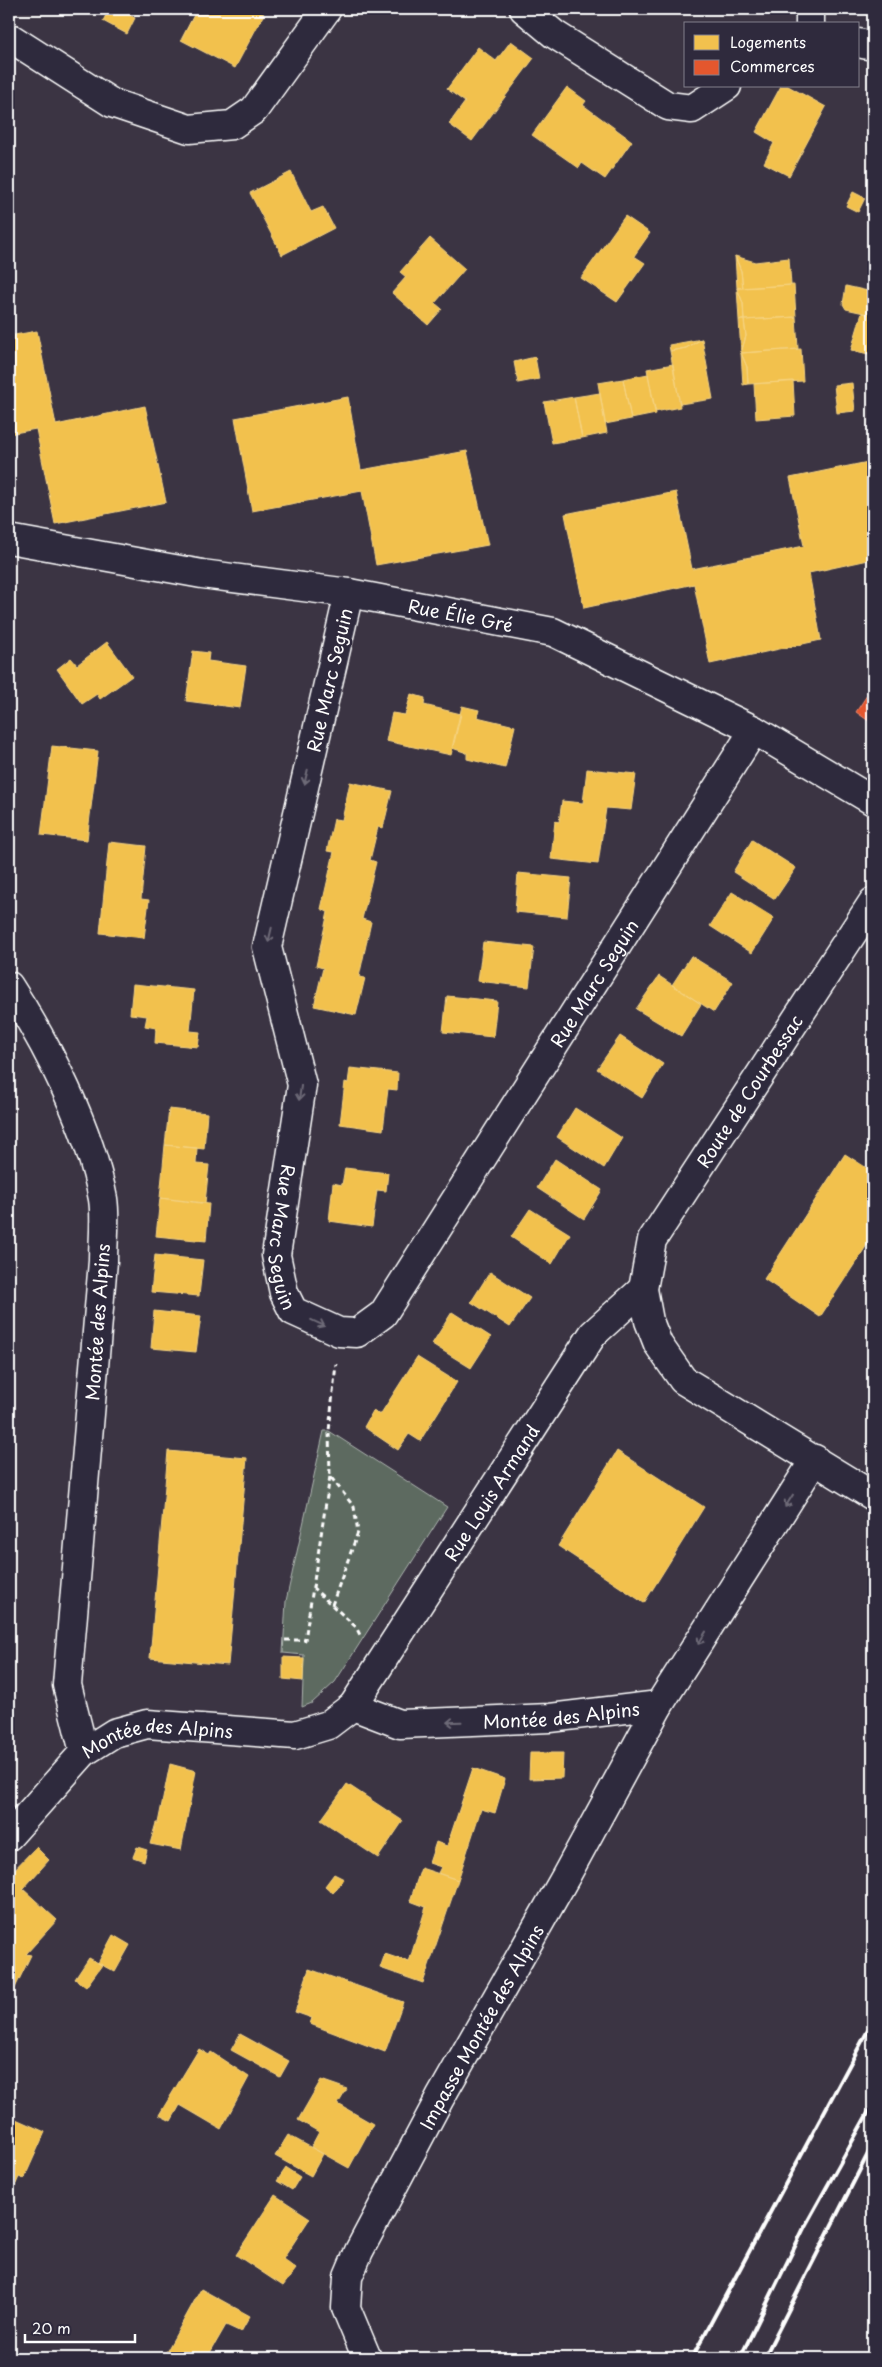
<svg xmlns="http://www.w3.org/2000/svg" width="882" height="2367" font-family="'Playpen Sans',sans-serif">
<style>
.green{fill:#5d6b61;stroke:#aeb5b0}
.homes{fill:#f2c14e;stroke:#f6d483}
.shops{fill:#e4572e;stroke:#ec896d}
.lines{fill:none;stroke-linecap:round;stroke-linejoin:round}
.minor-casing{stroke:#fff;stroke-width:31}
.path{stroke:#fff;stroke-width:3;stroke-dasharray:5 4;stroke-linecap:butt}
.minor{stroke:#2f2a3d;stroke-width:28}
.rail{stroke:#fff;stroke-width:4}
.oneway{stroke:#6d6a77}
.labels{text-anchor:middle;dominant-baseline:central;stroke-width:5;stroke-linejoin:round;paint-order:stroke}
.street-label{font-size:18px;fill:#fff;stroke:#2f2a3d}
</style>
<rect width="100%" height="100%" fill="#3b3443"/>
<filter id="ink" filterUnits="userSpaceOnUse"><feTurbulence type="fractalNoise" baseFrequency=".02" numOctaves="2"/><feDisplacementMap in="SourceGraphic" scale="10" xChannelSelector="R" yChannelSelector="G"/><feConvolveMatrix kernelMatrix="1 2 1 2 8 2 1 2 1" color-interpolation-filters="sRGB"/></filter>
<g filter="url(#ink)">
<!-- green -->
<path class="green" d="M324 1431H329L447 1507 335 1682 312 1703 302 1707 304 1655 283 1653 286 1601Z"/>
<!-- homes -->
<path class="homes" d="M109 9H120L135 18 127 34 103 21Z
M189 9H253L264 14 235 68 181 40 195 13Z
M511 41 534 58 472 141 449 124 465 102 447 89 478 47 496 61Z
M781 86H788L826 107 789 176 764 163 774 143 756 132Z
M567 87 586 101 583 105 632 141 605 179 582 163 579 168 532 135Z
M291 172 311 212 323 207 334 228 282 255 250 193Z
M853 192 865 198 858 212 846 206Z
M625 216 650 233 634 256 645 263 617 302 581 278Z
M430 238 465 269 435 303 442 309 428 325 392 293 406 277 400 272Z
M735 256 741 271 743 288H737Z
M735 256 755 262 789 258 791 285 743 288 741 271Z
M873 274V315L846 309 843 304 846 286 868 291Z
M794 285 796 317 744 320 743 303 737 288Z
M737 288 743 303 744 320H739Z
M862 313 873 315V355L851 350Z
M796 317 798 349 741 353 746 336 744 320Z
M739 320H744L746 336 741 353Z
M37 331 56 425 145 406 166 502 55 524 36 429 9 434V336Z
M702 339 713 399 680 404 670 351 686 348Z
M702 339 686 348 670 351 669 345Z
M801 349 803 381 748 384 747 367 741 353Z
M741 353 747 367 748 384 743 385Z
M535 357 539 379 518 383 514 362Z
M673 364 680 407 655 412 647 369Z
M648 374 656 414 631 419 623 379Z
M623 379 631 419 605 424 598 383Z
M793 381 795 416 756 419 754 384Z
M852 383 855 411 837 413 834 385Z
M600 393 607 433 582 438 574 397Z
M348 397 361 470 467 451 488 545 376 565 362 491 252 511 235 418Z
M574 397 582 438 552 443 544 402Z
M873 461V559L809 573 821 640 710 664 694 584 584 608 565 514 676 492 692 569 804 546 790 478Z
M107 642 132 676 100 699 97 694 82 704 57 669 71 658 77 665Z
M193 651 209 653 208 661 246 666 240 708 186 701Z
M411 694 425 698 424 705 461 714 451 755 386 741 392 713 405 715Z
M462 706 479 710 477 717 515 726 505 768 467 759V753L452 748Z
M52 746 98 751 87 840 41 835Z
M587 769 636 774 631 810 606 808 598 864 551 859 555 821 559 822 562 801 583 803Z
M350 782 392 791 383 828 378 827 370 860 376 862 362 919 371 922 359 977 365 978 356 1015 314 1006 323 968 316 966 328 912 321 909 334 852 327 851 334 819 342 820Z
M752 840 796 868 775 899 733 872Z
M109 842 146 846 141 899 149 900 144 938 100 933Z
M518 873 571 878 567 917 515 912Z
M732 892 774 918 752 953 710 926Z
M483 942 534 947 529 987 478 981Z
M691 956 733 982 714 1012 672 985Z
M659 976 701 1004 681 1036 636 1009Z
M133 984 194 990 190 1031 200 1032 198 1047 155 1043 156 1028 145 1026 147 1016 130 1014Z
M447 996 497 1001 493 1037 443 1032Z
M620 1036 663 1064 642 1098 597 1069Z
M350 1068 398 1073 397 1090 388 1089 383 1130 340 1124 345 1082 348 1083Z
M575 1108 622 1138 604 1168 557 1137Z
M169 1109 207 1113 204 1149 165 1145Z
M165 1145 197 1148 196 1164 209 1165 205 1203 160 1198Z
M845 1154 873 1172V1250L867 1245 820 1317 764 1279Z
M555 1159 602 1190 584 1219 537 1188Z
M345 1168 388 1173 386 1191 377 1190 372 1227 329 1221 333 1183 342 1185Z
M160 1198 209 1204 206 1241 156 1236Z
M530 1209 570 1234 552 1264 511 1237Z
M155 1255 203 1260 199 1296 151 1292Z
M490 1272 530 1298 510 1327 471 1302Z
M154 1311 201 1316 196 1352 151 1348Z
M452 1312 491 1337 471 1368 432 1344Z
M417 1357 457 1382 420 1441 409 1434 398 1450 364 1427 373 1411 380 1415Z
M168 1451 247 1458 228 1665 150 1658Z
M617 1451 704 1507 644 1603 558 1546Z
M283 1657 304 1658 303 1681 283 1679Z
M530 1753H563L562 1778 529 1779Z
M170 1764 196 1771 181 1850 150 1844 156 1823H158Z
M473 1768 505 1779 495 1813 481 1809 458 1880 438 1873 441 1867 429 1863 436 1842 447 1846Z
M347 1784 403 1821 378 1858 321 1820Z
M36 1847 49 1860 23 1889 57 1920 26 1954 31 1955 15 1988 9 1985V1875Z
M137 1847 147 1850 144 1861 133 1857Z
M421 1868 458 1880 423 1983 380 1968 385 1954 409 1962 426 1907 410 1901Z
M334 1874 344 1879 333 1893 325 1886Z
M113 1935 130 1945 115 1972 98 1963Z
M89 1958 102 1965 86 1987 75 1979Z
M309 1969 403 2002 385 2052 310 2024 312 2018 295 2012Z
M240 2034 289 2061 280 2077 231 2050Z
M199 2049 209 2055 211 2052 249 2077 221 2129 180 2105 171 2121 159 2115Z
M321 2080 347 2089 338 2104 373 2124 349 2168 311 2147 319 2132 298 2120Z
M9 2116 45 2132 24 2179 19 2177 9 2200Z
M288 2135 323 2154 311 2176 275 2156Z
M286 2168 300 2177 292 2190 277 2181Z
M275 2195 310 2218 283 2259 296 2269 283 2286 236 2255Z
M201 2289 250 2316 241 2332 226 2325 207 2358H163Z"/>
<!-- shops -->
<path class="shops" d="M873 686V724L856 712Z"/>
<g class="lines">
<defs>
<g id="minor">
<path d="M524 9 554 34 668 106 692 109 727 86"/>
<path d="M810 24V9"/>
<path d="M9 37 112 103 189 129 232 125 254 110 327 9"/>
<path d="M858 43 873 46"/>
<path id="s1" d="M9 539 202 574 349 593 553 632 754 730 873 801"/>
<path id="s2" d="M349 593 267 947 302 1085 276 1255 284 1293 293 1311 339 1332 357 1333 383 1314 754 730"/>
<path d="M873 902 652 1240 643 1289 649 1321 658 1344 683 1380 873 1496"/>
<path d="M9 986C48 1046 90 1129 103 1199 106 1218 103 1241 103 1261L67 1685 84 1752"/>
<path id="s3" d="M353 1706 400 1724 550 1718 659 1705 815 1459"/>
<path id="s4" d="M9 1836 84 1752 114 1733 147 1724 295 1735 328 1725 353 1706 593 1334 643 1289"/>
<path id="s5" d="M367 2358 346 2308 348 2277 359 2251 440 2098 566 1876 659 1705"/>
</g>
</defs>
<!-- minor casing -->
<use href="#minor" class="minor-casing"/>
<!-- path -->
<path class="path" d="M312 1587 356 1627 360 1635
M332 1605 358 1532 354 1507 330 1476 329 1431 336 1364
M285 1640H305L330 1476"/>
<!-- minor -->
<use href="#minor" class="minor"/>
<!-- rail -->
<path class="rail" d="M692 2358 873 2021
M740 2358 805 2226 873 2104
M764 2358 873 2144"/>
</g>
<!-- one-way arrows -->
<defs><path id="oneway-shaft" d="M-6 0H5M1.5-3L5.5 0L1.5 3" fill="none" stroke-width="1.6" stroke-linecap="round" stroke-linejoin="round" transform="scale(1.25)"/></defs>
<g class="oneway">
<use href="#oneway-shaft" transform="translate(306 777) rotate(103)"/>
<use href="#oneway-shaft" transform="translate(270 935) rotate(103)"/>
<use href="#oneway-shaft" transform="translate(300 1093) rotate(98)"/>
<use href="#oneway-shaft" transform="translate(318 1323) rotate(25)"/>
<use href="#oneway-shaft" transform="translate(789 1501) rotate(122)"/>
<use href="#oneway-shaft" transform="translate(702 1638) rotate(122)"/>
<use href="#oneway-shaft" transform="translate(454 1722) rotate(178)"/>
</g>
</g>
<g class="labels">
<!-- street labels -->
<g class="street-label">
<text stroke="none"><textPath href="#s1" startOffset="458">Rue Élie Gré</textPath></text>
<text transform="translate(329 680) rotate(-77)">Rue Marc Seguin</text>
<text stroke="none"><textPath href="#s2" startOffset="1230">Rue Marc Seguin</textPath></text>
<text transform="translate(749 1091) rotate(-57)">Route de Courbessac</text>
<text stroke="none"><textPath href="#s2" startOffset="660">Rue Marc Seguin</textPath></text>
<text transform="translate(97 1322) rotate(-86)">Montée des Alpins</text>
<text stroke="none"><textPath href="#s4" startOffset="651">Rue Louis Armand</textPath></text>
<text stroke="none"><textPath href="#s3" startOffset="212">Montée des Alpins</textPath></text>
<text stroke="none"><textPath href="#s4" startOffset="190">Montée des Alpins</textPath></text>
<text stroke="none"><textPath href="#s5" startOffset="369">Impasse Montée des Alpins</textPath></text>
</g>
</g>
<!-- margin -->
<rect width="882" height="2367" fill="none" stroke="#2f2a3d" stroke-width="30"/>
<rect x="15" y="15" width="852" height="2337" fill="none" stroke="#fff" stroke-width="2" filter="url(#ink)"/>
<!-- legend -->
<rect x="684" y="22" width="175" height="65" fill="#2f2a3d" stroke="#827f8b"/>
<rect x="694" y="35" width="25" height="15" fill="#f2c14e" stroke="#827f8b"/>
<text x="730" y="48" font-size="15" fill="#ffffff">Logements</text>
<rect x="694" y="60" width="25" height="15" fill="#e4572e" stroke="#827f8b"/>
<text x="730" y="72" font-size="15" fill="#ffffff">Commerces</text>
<!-- scale -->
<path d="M25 2334v8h110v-8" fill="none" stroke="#ffffff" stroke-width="2.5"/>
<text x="32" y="2334" font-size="15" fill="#ffffff" stroke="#2f2a3d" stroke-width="4" paint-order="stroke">20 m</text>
</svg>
